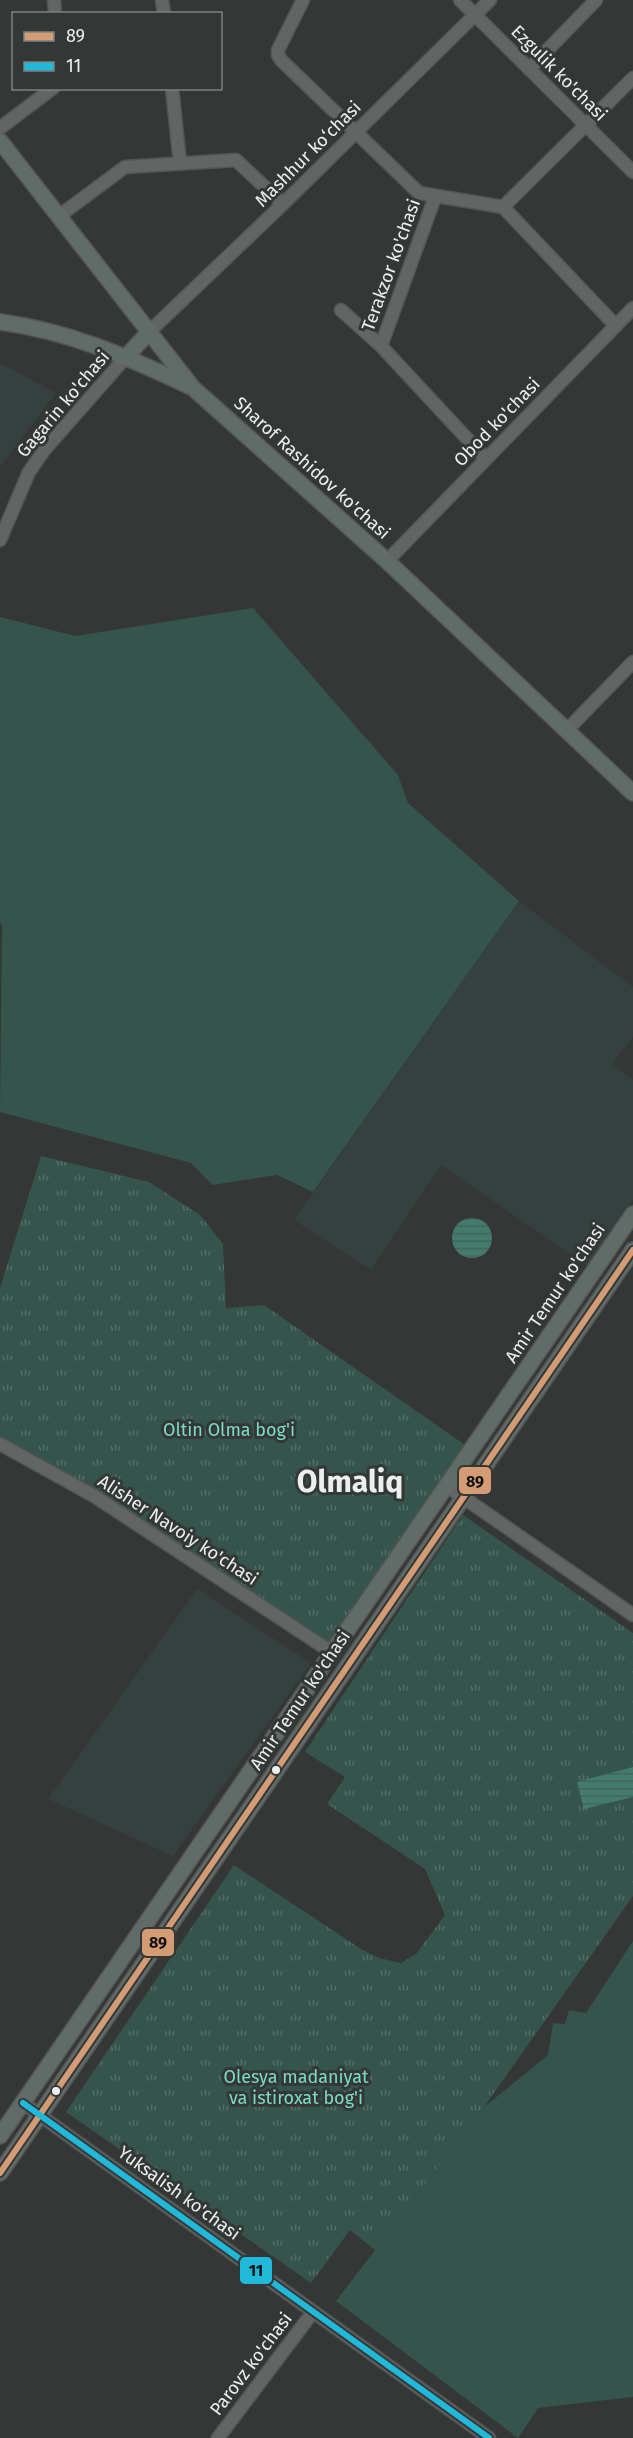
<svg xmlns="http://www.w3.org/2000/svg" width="633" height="2438" font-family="'Fira Sans',sans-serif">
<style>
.built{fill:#35413e}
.park{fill:url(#park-tufts)}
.garden{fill:#35544c}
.water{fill:url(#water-rules)}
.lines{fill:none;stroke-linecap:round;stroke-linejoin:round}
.minor-casing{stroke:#525554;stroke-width:15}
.major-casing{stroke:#525554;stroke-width:18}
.minor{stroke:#636564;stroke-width:12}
.major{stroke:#616b68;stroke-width:15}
.bus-1-casing{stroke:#333837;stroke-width:10}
.bus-2-casing{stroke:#333837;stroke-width:10}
.bus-1{stroke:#d39c74;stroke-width:6}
.bus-2{stroke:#20b9da;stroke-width:6}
.bus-dot{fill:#ebefee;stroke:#333837;stroke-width:2}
.labels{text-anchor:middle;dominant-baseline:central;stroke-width:6;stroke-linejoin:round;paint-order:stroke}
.street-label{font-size:18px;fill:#ebefee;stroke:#333837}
.park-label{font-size:18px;fill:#7adcc5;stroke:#333837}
.town-label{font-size:30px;font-weight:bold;fill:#ebefee;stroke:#333837}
.line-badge{stroke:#333837;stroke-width:2}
.pale-badge-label{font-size:16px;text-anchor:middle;font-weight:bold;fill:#111}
</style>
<defs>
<pattern id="park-tufts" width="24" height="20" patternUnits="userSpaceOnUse" patternTransform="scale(1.5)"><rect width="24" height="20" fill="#35544c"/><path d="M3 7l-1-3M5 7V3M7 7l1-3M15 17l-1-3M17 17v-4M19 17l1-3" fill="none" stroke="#526d66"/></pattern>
<pattern id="water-rules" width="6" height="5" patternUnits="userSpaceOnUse" patternTransform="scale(1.5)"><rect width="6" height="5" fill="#437c6f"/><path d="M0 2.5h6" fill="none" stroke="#44625b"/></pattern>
</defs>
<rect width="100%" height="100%" fill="#343736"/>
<!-- built -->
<path class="built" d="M0 363 56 393 0 467Z
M519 901 633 987V1037L612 1064 633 1080V1200L589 1267 441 1165 371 1270 294 1220Z
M197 1589 311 1663 173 1856 48 1799Z"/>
<!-- park -->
<path class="park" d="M41 1156 149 1182 200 1215 223 1244 226 1308 264 1305 468 1447 333 1645 113 1501 0 1437V1288Z
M463 1515 633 1633V1896L484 2107 375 2250 350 2230 311 2283 66 2112 234 1865 361 1949 379 1958 401 1963 416 1954 445 1915 425 1869 327 1804 345 1777 305 1752Z"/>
<!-- garden -->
<path class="garden" d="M253 608 398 775 408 803 519 901 313 1192 277 1175 212 1185 191 1163 0 1112 2 924 0 923V617L75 636Z
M633 1941V2397L538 2408 518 2438 336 2301 484 2107 548 2055 553 2023 565 2024 569 2010 586 2013Z"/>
<!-- water -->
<path class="water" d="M452 1238a20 20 0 1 1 40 0a20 20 0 1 1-40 0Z
M633 1767V1797L584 1809 577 1782Z"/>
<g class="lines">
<defs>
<path id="minor" d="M54 0 55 14
M162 0 164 14
M303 0 278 50V55L281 60 419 193 503 207 633 78
M460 0 633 172
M529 69 596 0
M172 88 180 163
M0 128 53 88
M503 207 616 326
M59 216 125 167 236 160 283 204
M341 310 381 346 486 459
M150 331 283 204 490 0
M381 346 435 197
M0 540 29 472 45 449 126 357
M387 561 633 308
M567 730 633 662
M0 1444 94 1496 333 1653
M447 1486 633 1615
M23 2103 489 2438
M218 2438 313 2312"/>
<path id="major" d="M0 141 193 388 387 561 633 793
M0 322C68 331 128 357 189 386
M126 357 150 331
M0 2136 633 1214
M0 2173 633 1250"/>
</defs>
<!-- minor casing -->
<use href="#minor" class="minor-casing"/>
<!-- major casing -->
<use href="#major" class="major-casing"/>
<!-- minor -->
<use href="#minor" class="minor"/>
<!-- major -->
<use href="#major" class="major"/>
<defs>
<path id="bus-1" d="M0 2173 633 1250"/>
<path id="bus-2" d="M23 2103 489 2438"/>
</defs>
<!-- bus-1 casing -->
<use href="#bus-1" class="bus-1-casing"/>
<!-- bus-2 casing -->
<use href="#bus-2" class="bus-2-casing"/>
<!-- bus-1 -->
<use href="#bus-1" class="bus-1"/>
<!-- bus-2 -->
<use href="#bus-2" class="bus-2"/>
</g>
<!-- markers -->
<g class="bus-dot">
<circle cx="276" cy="1770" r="5"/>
<circle cx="56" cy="2091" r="5"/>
</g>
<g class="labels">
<!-- street labels -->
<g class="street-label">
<text transform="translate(559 73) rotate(45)">Ezgulik ko'chasi</text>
<text transform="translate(308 154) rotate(-45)">Mashhur ko‘chasi</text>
<text transform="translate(391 265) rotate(-70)">Terakzor ko'chasi</text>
<text transform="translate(63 404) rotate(-50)">Gagarin ko'chasi</text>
<text transform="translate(497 422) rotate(-46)">Obod ko'chasi</text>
<text transform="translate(312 468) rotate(42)">Sharof Rashidov ko'chasi</text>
<text transform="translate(555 1293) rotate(-56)">Amir Temur ko'chasi</text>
<text transform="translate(178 1530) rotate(33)">Alisher Navoiy ko'chasi</text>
<text transform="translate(300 1700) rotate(-56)">Amir Temur ko'chasi</text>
<text transform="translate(179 2193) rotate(36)">Yuksalish ko'chasi</text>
<text transform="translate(251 2364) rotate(-53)">Parovz ko'chasi</text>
</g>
<!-- park labels -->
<g class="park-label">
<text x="229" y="1430">Oltin Olma bog'i</text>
<text x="296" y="2077">Olesya madaniyat<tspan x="296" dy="21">va istiroxat bog'i</tspan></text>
</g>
<!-- town labels -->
<g class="town-label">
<text x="350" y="1482">Olmaliq</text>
</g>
</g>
<g class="line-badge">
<rect x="458" y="1466" width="34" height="29" rx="6" fill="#d39c74"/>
<rect x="141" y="1928" width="34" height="29" rx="6" fill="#d39c74"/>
<rect x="239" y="2256" width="34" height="29" rx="6" fill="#20b9da"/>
</g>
<g class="pale-badge-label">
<text x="475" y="1487">89</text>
<text x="158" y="1948">89</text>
<text x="256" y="2276">11</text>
</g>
<!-- legend -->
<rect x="12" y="12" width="210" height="78" fill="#333837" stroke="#7d8180" stroke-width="1.5"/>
<rect x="24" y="32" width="30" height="9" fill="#d39c74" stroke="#7d8180" stroke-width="1.5"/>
<text x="66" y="42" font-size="18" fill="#ebefee">89</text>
<rect x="24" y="62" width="30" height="9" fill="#20b9da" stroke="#7d8180" stroke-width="1.5"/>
<text x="66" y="72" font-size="18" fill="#ebefee">11</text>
</svg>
